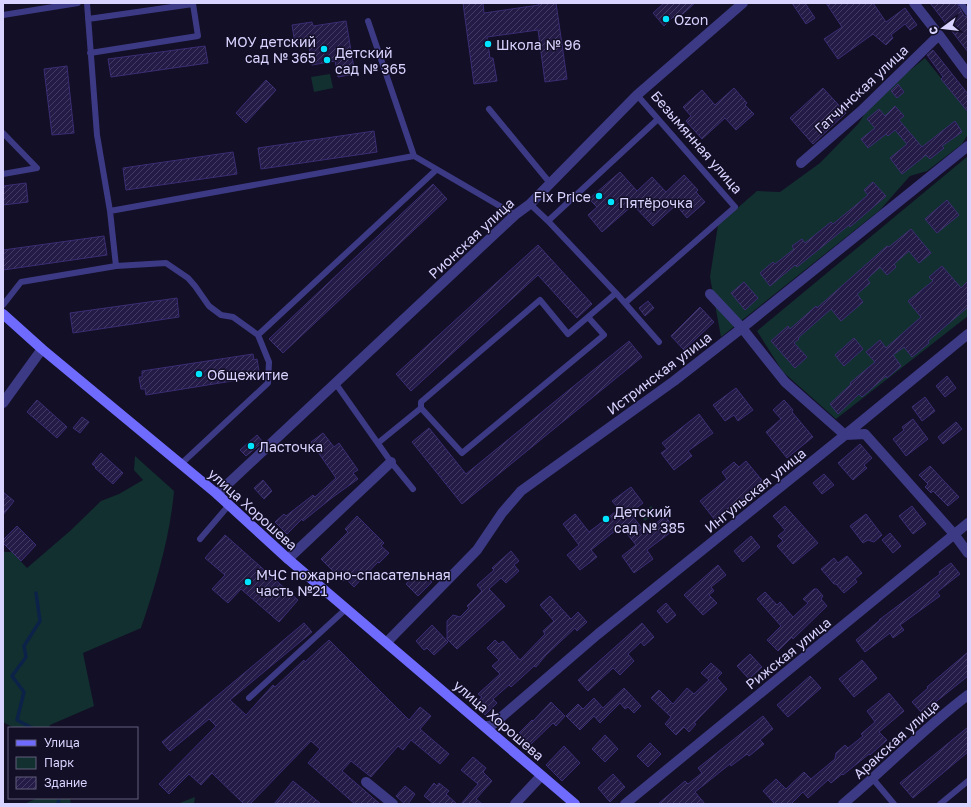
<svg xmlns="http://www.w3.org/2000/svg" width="971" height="807" font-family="'Golos Text',sans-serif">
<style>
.green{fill:#12302f}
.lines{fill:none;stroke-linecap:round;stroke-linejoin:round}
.stream{stroke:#0c2248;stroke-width:3.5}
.building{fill:url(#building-hatch);stroke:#3b2d73}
.lane{stroke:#3d3a85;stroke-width:6}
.street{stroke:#3d3a85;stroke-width:10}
.secondary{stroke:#6f6bff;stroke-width:10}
.poi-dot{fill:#00e5ff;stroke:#130f26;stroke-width:1.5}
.labels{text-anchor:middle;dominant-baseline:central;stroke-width:3;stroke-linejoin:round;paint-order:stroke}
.poi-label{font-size:14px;fill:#d9d4ff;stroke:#130f26;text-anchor:start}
.street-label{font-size:14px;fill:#d9d4ff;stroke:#130f26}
</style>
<defs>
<pattern id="building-hatch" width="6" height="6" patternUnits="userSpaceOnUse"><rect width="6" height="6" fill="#241b47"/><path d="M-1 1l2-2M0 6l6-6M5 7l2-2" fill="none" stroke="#433b63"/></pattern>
</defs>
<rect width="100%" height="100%" fill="#130f26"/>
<!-- green -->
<path class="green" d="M925 58 968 112V134L962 144 927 171 910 176 880 210 721 337 710 277 718 225 757 191 780 192 820 163 858 124 875 99Z
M330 74 333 88 314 92 311 77Z
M968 156V316L836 419 783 372 757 331Z
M135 456 174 491C170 537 156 584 141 628L83 653 94 706 50 725 49 728H14L3 722V552H12L27 568 70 531 101 501 119 494 143 480 134 470Z
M651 506 657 512 645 521 640 515Z
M195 797 194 804H177Z
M38 798H70L71 804H24Z"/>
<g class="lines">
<!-- stream -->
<path class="stream" d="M32 728 17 720 24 692 12 676 26 657 24 646 40 621 36 593
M58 804 59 798"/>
</g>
<!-- building -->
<path class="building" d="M463 3H483L484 13 539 5 538 3H556L567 79 545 82 538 30 487 37 490 58H493L497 81 474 84Z
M664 3H695L676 20 673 17 664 26 653 13Z
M792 3H805L815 18 806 24Z
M826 3H873L886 22 905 8 917 25 910 30 905 24 891 35 893 38 886 45 873 34 838 59 824 39 842 27Z
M930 3H957L964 16 968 17V52Z
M346 21 355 74 338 77 335 61 312 65 308 41 295 44 292 25 312 22 313 26Z
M205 46 208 63 111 77 108 59Z
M933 50 968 94V112L941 79 943 77 927 55Z
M67 66 74 133 52 135 44 69Z
M266 80 276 90 246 123 236 113Z
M898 84 904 92 897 98 891 91Z
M734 88 747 103 745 105 754 114 736 130 725 118 702 139 686 121 691 116 683 107 702 90 715 105Z
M823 88 846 113 813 144 790 118Z
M895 106 904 116 899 120 922 147 955 121 962 132 942 146 944 148 930 159 926 155 902 174 890 158 907 144 895 130 888 136 886 134 868 148 861 139 875 128 867 119 879 109 885 116Z
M374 131 377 152 261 169 258 148Z
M233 152 237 174 126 190 123 168Z
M620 172 637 191 652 177 666 192 684 175 698 190 696 192 705 202 687 218 676 205 653 226 633 205 602 232 588 215 597 207 589 199Z
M873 182 886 196 850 227 849 225 797 267 795 265 770 286 760 273 773 262 775 264 794 249 792 246 802 239 805 243 831 222 833 224 868 195 864 190Z
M26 183 28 202 3 205V186Z
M433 184 447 199 283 353 269 339Z
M947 200 959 215 937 233 925 219Z
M911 229 931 253 919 263 909 251 894 264 896 267 887 275 880 267 867 279 870 283 857 294 863 302 841 321 831 309 798 338 799 339 794 343 807 357 795 368 771 341 788 326 790 329 816 306 817 308 887 246 889 247Z
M104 236 107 255 3 270V250Z
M538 245 592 304 577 318 538 275 411 391 396 374Z
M942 266 961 288 968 281V307L928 341 929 343 912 357 904 347 893 355 901 366 887 378 886 376 862 397 859 394 838 414 830 404 851 384 850 383 875 362 866 352 880 340 886 348 921 317 908 301 933 281 929 277Z
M744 282 758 298 745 310 731 293Z
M177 298 179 317 73 333 70 313Z
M648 301 654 308 645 316 639 308Z
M700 307 714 322 684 350 671 336Z
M854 338 863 349 844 366 835 355Z
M629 341 642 357 462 504 412 442 429 428 466 474Z
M253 354 254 360 257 359 259 371H256L257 377 146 395 145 389H141L139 377H142V371Z
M947 376 956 388 945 397 936 386Z
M736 388 753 410 738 421 734 415 725 421 713 405Z
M925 397 935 411 922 421 912 407Z
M37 400 67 427 57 438 27 412Z
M784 400 793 410 792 412 813 437 787 458 766 432 781 419 773 410Z
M699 414 713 433 688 451 692 456 674 470 661 453 667 449 662 443Z
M82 417 89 422 80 433 73 428Z
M913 419 928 439 906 456 893 439 904 430 902 427Z
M956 422 962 429 943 444 938 437Z
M323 433 334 447 339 443 358 470 353 473 358 479 333 497 303 521 302 519 287 534 275 522 284 514 286 516 313 495 315 497 336 478 311 442Z
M257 435 263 442 246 456 240 450Z
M860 444 872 458 864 465 867 468 853 480 838 463Z
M101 453 123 473 113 484 95 468 96 467 92 464Z
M746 461 765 484 741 504 738 501 715 520 700 501 727 479 722 472 734 462 739 467Z
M930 466 959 497 948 506 933 491 931 493 925 487 928 484 919 475Z
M824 474 834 485 822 494 813 483Z
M263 480 272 491 264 499 254 488Z
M631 487 643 503 630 513 645 532 665 516 675 529 647 550 653 559 634 573 622 556 636 545 621 526 591 550 597 557 580 570 567 555 579 545 563 524 575 514 589 532 619 509 612 501Z
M3 492 14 501 3 515Z
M785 506 818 543 793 564 777 546 783 541 778 536 785 530 773 516Z
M912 506 926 524 913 534 899 516Z
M866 514 882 535 874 542 868 540 863 543 850 526Z
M357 516 384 543 381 546 389 553 379 563 378 562 354 587 346 579 343 581 321 559 348 532 345 529Z
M17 526 36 545 21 561 3 543V540Z
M890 533 901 546 893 553 882 540Z
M225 535 298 600 279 622 241 589 228 603 212 589 225 575 205 558Z
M751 536 760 547 743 562 734 551Z
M511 551 519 561 514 565 519 571 506 583 501 578 489 589 505 606 457 649 447 639V621L453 615 460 617 469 608 467 606 482 591 477 585 494 570 492 568Z
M847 556 862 573 855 579 857 582 844 593 836 584H834L821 569 834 558 838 563Z
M951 563 960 574 937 592 940 596 900 625 904 630 893 638 890 633 865 652 856 640 880 620H879L940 574 939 572Z
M718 565 726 575 711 587 714 591 709 595 717 603 703 615 684 595Z
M422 572 432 582 418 596 406 584 416 573 419 576Z
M814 589H817L823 596 821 599 827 606 793 639 792 637 778 651 767 640 781 626 757 599 765 592 777 605 780 602 793 617 808 603 803 599Z
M550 596 571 619 578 612 587 622 577 631 575 628 546 655 536 667 534 666 511 687 509 685 493 699 497 703 485 715 475 704 482 697 478 694 500 674 492 666 499 660 487 648 495 640 499 644 503 641 520 660 545 634 543 631 554 621 540 605Z
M666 603 676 615 667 623 657 611Z
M304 623 312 632 230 700 246 715 273 685 275 687 304 660 305 662 329 640 409 720 420 707 431 716 420 729 449 754 440 764 411 740 403 750 398 746 371 777 351 761 342 771 380 804H355L308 763 320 749 311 741 250 804H244L212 773 201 785 189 774 169 794 159 784 216 726 209 719 170 751 162 742Z
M642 623 654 637 644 646 641 642 628 654 634 661 620 675 613 668 588 691 578 680Z
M432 625 448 642 434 655 427 648 424 650 416 641Z
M968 652V676L922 713 912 702 928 688 927 687Z
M750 654 762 667 749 679 737 666Z
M862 660 877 678 854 697 839 679Z
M711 663 722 673 717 678 727 689 694 723 696 724 689 732 684 727 676 735 665 724 671 717 651 698 659 690 673 704 687 688 694 694 709 680 701 673Z
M810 676 821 688 788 717 777 705Z
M624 688 641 706 634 713 628 707 625 709 620 703 600 723 594 716 580 730 566 716 578 704 583 709 594 698 603 708Z
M889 693 904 711 879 732 887 740 870 755 869 754 843 775 842 774 831 783 828 780 808 798 803 792 791 804H775L763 791 776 779 786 789 804 772 811 779 835 759 836 753 845 745 848 748 863 736 861 734 875 722 867 711Z
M551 702 565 716 556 726 553 723 529 746 517 735 532 720 533 721Z
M763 716 773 729 760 740 764 744 749 756 747 754 731 766 730 764 695 792 705 804H658L685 781 688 784 702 773 698 768Z
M968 727V752L913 798 900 783Z
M605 735 618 749 605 762 592 749Z
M650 743 661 754 648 767 637 756Z
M564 746 580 763 562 781 546 765Z
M473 757 486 768 483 772 492 781 476 799 482 804H461L478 784 461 770Z
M613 774 625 787 610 802 598 788Z
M293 781 321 804H274Z
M434 783 437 786 439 783 449 791 446 794 457 804H434L424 796Z
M405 786 415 794 408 804H405L396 796Z"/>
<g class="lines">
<!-- lane -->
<path class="lane" d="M87 3 97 135 110 211 414 156 515 215
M961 3 968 13
M3 15 78 3
M88 19 193 4 198 36 90 53
M368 21 414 156
M489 109 550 183
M3 133 37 168 3 174
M530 204 548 221 658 119
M110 211 116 266
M548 221 616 293 659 342
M625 303 735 207 637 95
M3 305 21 282 116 266 166 263 188 278 195 286 209 306 221 315 233 317 258 335 269 362 268 383 181 464
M588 317 604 335 462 453 421 408V402L540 300 568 334 616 293
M258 335 436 170
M336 384 391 462 413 489
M378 443 421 408
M200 539 229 505
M249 698 347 608
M873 779 894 804
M940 804 968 781"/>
<!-- street -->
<path class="street" d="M914 3 939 35
M801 163 861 111 939 35 968 74
M710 294 742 328 785 382 845 435 865 434 954 534 968 553
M3 403 42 349
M217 494 515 215 530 204 637 95 743 3
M288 559 391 462
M387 642 477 550 502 513 521 491 674 381 742 328 968 146
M485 726H491L598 634 845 435 968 334
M366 782 393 804
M515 804 541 776
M625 804 968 523
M843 804C885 769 924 728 968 695"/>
<!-- secondary -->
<path class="secondary" d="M3 314 42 349 217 494 288 559 575 804"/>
</g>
<!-- markers -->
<g class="poi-dot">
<circle cx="666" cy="19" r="4"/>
<circle cx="488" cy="44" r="4"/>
<circle cx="324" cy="49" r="4"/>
<circle cx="327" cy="60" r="4"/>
<circle cx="599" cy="196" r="4"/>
<circle cx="611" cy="202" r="4"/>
<circle cx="199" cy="374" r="4"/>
<circle cx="251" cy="446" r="4"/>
<circle cx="606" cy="519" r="4"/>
<circle cx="248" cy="582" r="4"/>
</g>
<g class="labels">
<!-- poi labels -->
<g class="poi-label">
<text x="674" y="19">Ozon</text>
<text x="316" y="41" text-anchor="end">МОУ детский<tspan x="316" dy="16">сад № 365</tspan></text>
<text x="496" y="44">Школа № 96</text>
<text x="335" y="52">Детский<tspan x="335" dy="16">сад № 365</tspan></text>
<text x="591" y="196" text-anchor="end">Fix Price</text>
<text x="619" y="202">Пятёрочка</text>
<text x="207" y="374">Общежитие</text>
<text x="259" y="446">Ласточка</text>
<text x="614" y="511">Детский<tspan x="614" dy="16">сад № 385</tspan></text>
<text x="256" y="574">МЧС пожарно-спасательная<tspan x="256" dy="16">часть №21</tspan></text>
</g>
<!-- street labels -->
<g class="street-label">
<text transform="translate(861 89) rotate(-43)">Гатчинская улица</text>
<text transform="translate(697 142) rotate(49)">Безымянная улица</text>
<text transform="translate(471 238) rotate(-43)">Рионская улица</text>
<text transform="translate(659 373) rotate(-37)">Истринская улица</text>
<text transform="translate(755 490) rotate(-39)">Ингульская улица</text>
<text transform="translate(253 509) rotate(42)">улица Хорошева</text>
<text transform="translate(788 653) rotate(-39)">Рижская улица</text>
<text transform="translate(499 720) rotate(41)">улица Хорошева</text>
<text transform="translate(896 739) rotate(-42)">Аракская улица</text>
</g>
</g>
<!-- border -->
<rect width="971" height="807" fill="none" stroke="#d9d4ff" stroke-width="8"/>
<!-- legend -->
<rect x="8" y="727" width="130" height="72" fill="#130f26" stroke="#625e7d"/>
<rect x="16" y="740" width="20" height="6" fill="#6f6bff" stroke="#625e7d"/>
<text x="44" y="747" font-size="12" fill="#d9d4ff">Улица</text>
<rect x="16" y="757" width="20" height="12" fill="#12302f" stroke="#625e7d"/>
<text x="44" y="767" font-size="12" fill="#d9d4ff">Парк</text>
<rect x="16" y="777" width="20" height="12" fill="url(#building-hatch)" stroke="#625e7d"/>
<text x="44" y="787" font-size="12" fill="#d9d4ff">Здание</text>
<!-- north arrow -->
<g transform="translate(943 28) rotate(255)" stroke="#130f26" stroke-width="3" paint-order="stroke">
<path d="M0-3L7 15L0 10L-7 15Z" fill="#d9d4ff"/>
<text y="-6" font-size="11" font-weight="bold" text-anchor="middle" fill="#d9d4ff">С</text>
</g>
</svg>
